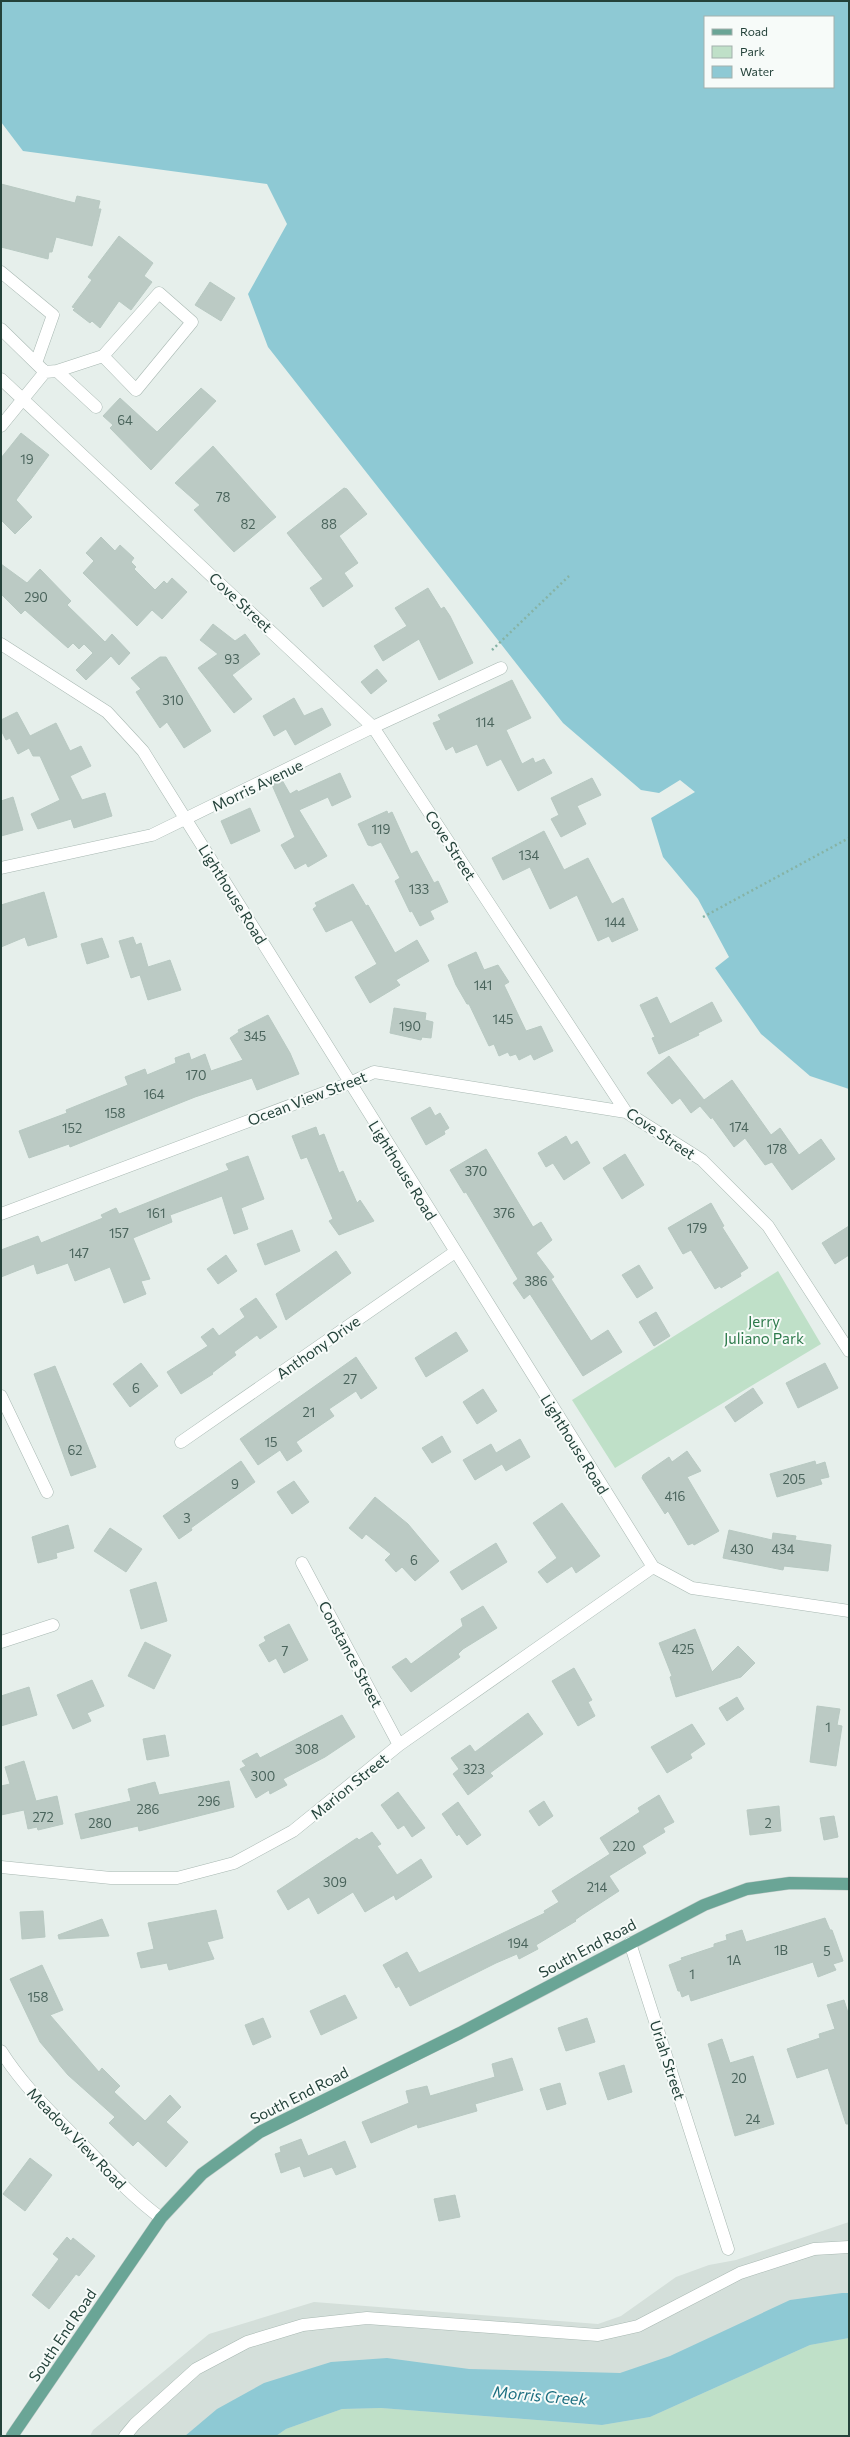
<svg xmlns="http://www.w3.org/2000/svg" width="850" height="2437" font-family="Commissioner,sans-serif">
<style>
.built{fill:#d4dfda}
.green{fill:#bfe0c8}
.water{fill:#8ec9d4;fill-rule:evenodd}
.building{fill:#bbcac4;stroke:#b8c9c2}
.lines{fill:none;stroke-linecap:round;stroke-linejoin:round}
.minor-casing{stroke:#a8b8b2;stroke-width:13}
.major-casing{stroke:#c2cac8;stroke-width:13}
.path{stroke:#86b3a5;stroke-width:2.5;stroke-dasharray:2 3;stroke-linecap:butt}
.minor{stroke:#fff;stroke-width:12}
.major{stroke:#6aa596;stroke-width:12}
.labels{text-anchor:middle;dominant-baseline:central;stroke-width:4;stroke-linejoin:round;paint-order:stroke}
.number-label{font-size:13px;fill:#4a645c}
.street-label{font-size:15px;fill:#24423a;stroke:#f7fbf9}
.park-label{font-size:15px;fill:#2d7a4b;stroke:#f7fbf9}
.water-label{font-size:16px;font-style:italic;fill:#1c6f80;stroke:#f7fbf9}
</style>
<rect width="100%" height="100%" fill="#e6efeb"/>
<!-- built -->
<path class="built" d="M849 2222V2436H90L93 2430 209 2334 314 2302 598 2324 621 2316 676 2277 709 2265 736 2260Z"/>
<!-- green -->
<path class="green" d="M778 1271 821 1344 615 1468 572 1400Z
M849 2338V2436H276L286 2429 342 2409 381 2408 602 2425 650 2417 810 2345Z"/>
<!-- water -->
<path class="water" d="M1 1H849V1089L810 1076 761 1034 715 968 729 957 698 899 663 857 651 818 695 792 680 780 659 793 641 790 563 723 268 347 248 294 287 224 267 184 23 151 1 122ZM705 17H833V87H705Z
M842 2293H849V2338L810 2345 650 2417 602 2425 381 2408 342 2409 286 2429 276 2436H185L217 2409 264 2383 331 2362 387 2358 469 2369 620 2373 670 2356 790 2300Z"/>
<!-- building -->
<path class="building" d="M1 184 75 203 77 196 100 201 98 209H101L92 246 56 237 52 252H49L48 259 1 247Z
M119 236 153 263 144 276 152 282 131 310 119 301 100 328 92 321 90 323 73 310 75 308 72 307 92 280 88 277Z
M210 282 235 298 221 321 195 305Z
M201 388 216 401 151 470 110 428 113 425 103 416 120 398 157 432Z
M21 433 49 455 16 500 32 517 15 534 1 520V458Z
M213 446 276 517 234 552 194 510 200 505 175 483Z
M344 488 347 489 367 514 339 536 358 563 344 573 353 586 323 607 310 588 323 579 287 533Z
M101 537 115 551 120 545 134 558 131 562 136 567 134 569 155 590 164 581 167 584 172 578 187 592 162 619 152 610 137 626 83 573 94 561 86 553Z
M1 564 27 583 40 569 71 601 67 605 105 642 112 634 130 653 119 665 111 656 86 680 76 670 93 653 84 644 79 649 73 643 68 648 25 610 21 614 1 594Z
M428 588 441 609 444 607 450 616 473 663 439 680 419 639 383 661 374 646 407 626 395 608Z
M213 624 235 641 245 634 260 654 232 675 252 699 234 713 198 668 218 654 200 640Z
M160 657H166L211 731 184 748 167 722 160 728 136 692 141 689 131 678Z
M377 669 387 681 371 694 361 682Z
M512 680 531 718 506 730 522 764 533 758 535 763 544 759 552 773 518 791 501 759 487 766 477 744 456 753 453 746 446 750 433 723 441 720 438 715Z
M294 698 304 716 322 708 331 725 295 745 286 729 274 736 263 716Z
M17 712 30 736 56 723 70 751 81 746 91 766 70 776 82 800 105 793 112 816 74 828 71 819 38 829 31 814 60 800 40 756H33L29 748 18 754 10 738 6 740 1 730V720Z
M340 773 351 797 332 806 328 797 299 810 327 856 308 867 306 863 295 869 281 845 295 837 272 785 282 780 290 794 297 790 298 792Z
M592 778 601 795 577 806 586 824 561 837 551 819 559 815 551 798Z
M13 797 23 830 1 836V801Z
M250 808 260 831 231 844 221 821Z
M387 811 388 814 392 812 411 854 417 851 434 883 438 881 448 902 430 911 434 919 420 926 412 911 410 912 395 881 400 878 381 842 372 846 368 845 358 824Z
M544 831 564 870 588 858 612 904 623 898 638 930 612 942 609 936 598 941 577 895 550 909 530 867 503 880 492 858Z
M353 884 366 906 368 905 395 953 417 940 429 961 396 980 400 985 370 1003 355 977 377 964 352 920 326 932 313 909 317 906 315 903Z
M44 892 57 937 28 946 25 937 1 947V905Z
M133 937 136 945 141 943 148 967 170 960 181 990 148 1000 140 975 131 978 119 941Z
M102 938 109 957 87 964 81 944Z
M476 952 484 970 498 965 509 982 504 985 526 1031 541 1026 553 1051 534 1060 531 1054 519 1060 516 1054 510 1056 508 1052 499 1056 494 1044 489 1046 469 1004H467L456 985 448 965Z
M657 997 670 1024 712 1002 722 1021 698 1033 699 1035 659 1054 652 1038 655 1037 640 1005Z
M394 1008 426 1013 425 1020 433 1022 431 1038 422 1037 421 1040 390 1033Z
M268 1015 290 1053 299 1074 257 1090 252 1078 195 1097 70 1147 69 1144 29 1158 19 1131 67 1113 66 1110 128 1085 125 1077 145 1069 147 1075 176 1063 175 1058 189 1053 191 1060 205 1054 211 1071 243 1060 230 1038 239 1032 238 1030Z
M669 1056 704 1100 732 1080 771 1135 780 1128 799 1155 821 1139 835 1159 792 1190 772 1162 765 1165 745 1138 734 1147 712 1117 711 1119 700 1106 691 1113 680 1098 672 1104 647 1073Z
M430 1107 435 1116 440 1113 449 1128 444 1131 445 1134 426 1145 411 1118Z
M316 1127 319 1136 324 1134 339 1173 343 1171 357 1203 360 1200 374 1221 339 1235 329 1221 333 1219 307 1157 301 1159 292 1136Z
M566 1136 571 1145 577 1141 590 1163 564 1180 553 1163 546 1167 538 1153Z
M486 1149 533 1227 541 1222 552 1240 536 1253 554 1277 551 1279 591 1341 608 1330 622 1352 583 1376 530 1294 524 1299 513 1283 518 1279 466 1192 464 1193 450 1170Z
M625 1154 644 1185 622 1199 603 1168Z
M248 1156 264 1199 241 1208 248 1229 234 1234 222 1196 170 1215 172 1222 133 1238 150 1279 141 1281 146 1294 124 1303 110 1267 75 1281 68 1263 37 1274 34 1264 1 1277V1250L38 1236 41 1243 103 1218 101 1215 116 1208 119 1214 229 1170 226 1164Z
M711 1203 724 1226 722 1227 748 1268 740 1273 741 1276 721 1288 720 1286 715 1289 691 1250 683 1254 668 1228Z
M849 1226V1255L835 1264 822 1243Z
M292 1230 300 1251 265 1265 257 1244Z
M336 1251 351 1273 286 1320 276 1294Z
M226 1255 237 1271 218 1284 207 1269Z
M639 1265 653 1288 637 1298 622 1275Z
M256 1298 277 1327 260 1339 257 1335 234 1352 236 1355 212 1373 213 1374 181 1394 167 1372 208 1346 201 1337 213 1328 219 1336 245 1317 240 1309Z
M656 1312 670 1336 654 1346 639 1322Z
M456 1332 468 1351 426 1377 415 1358Z
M356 1357 377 1388 361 1399 356 1391 329 1409 334 1416 296 1442 302 1451 287 1461 280 1450 258 1465 240 1439Z
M141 1363 158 1386 130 1407 113 1384Z
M825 1363 838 1388 798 1408 786 1383Z
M55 1366 96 1467 71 1476 34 1374Z
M753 1388 763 1403 735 1422 725 1407Z
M483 1389 497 1411 477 1424 463 1402Z
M442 1436 451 1452 432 1463 422 1448Z
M520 1439 530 1457 506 1471 502 1464 475 1480 463 1460 491 1444 496 1453Z
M687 1451 701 1471 687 1477 719 1531 694 1545 693 1543 688 1545 668 1511 665 1514 642 1478 643 1475 669 1457 672 1462Z
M241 1461 255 1482 191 1528 192 1530 179 1539 163 1516Z
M815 1461 816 1465 825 1462 829 1477 820 1479 822 1484 777 1497 770 1474Z
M294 1481 309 1502 292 1514 277 1492Z
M375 1497 408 1524 439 1561 415 1581 402 1567 396 1572 385 1560 391 1554 366 1534 362 1539 349 1528Z
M562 1503 600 1556 576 1573 572 1566 547 1583 538 1572 557 1558 533 1523Z
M68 1525 74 1548 56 1553 57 1558 38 1563 32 1537Z
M110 1528 142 1549 126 1572 94 1551Z
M729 1530 772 1540 773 1533 796 1536 795 1540 831 1545 828 1571 784 1566 783 1570 723 1558Z
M496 1543 507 1562 462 1590 450 1572Z
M156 1582 167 1621 141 1629 130 1590Z
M483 1606 497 1628 463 1649 458 1654 460 1657 411 1692 392 1667 406 1658 411 1664 463 1626 461 1619Z
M289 1624 308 1660 284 1673 276 1658 269 1662 259 1645 266 1641 264 1637Z
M695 1629 712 1672 738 1646 755 1663 741 1677 676 1697 670 1677 672 1676 659 1643Z
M145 1642 171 1655 154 1689 128 1676Z
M574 1668 592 1700 588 1702 595 1716 578 1726 552 1681Z
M92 1680 104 1706 87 1713 91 1721 73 1729 57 1695Z
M29 1687 37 1715 1 1726V1696Z
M737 1697 744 1709 727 1721 719 1708Z
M817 1706 840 1709 837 1725 842 1726 836 1766 810 1762Z
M528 1713 543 1734 490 1773 493 1776 468 1795 453 1774 459 1769 451 1758 470 1745 475 1752Z
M342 1715 355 1737 325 1757 283 1779 287 1785 270 1794 269 1790 256 1798 240 1769 246 1766 242 1761 257 1753 260 1758Z
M692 1724 705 1744 690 1754 692 1758 667 1773 651 1747Z
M165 1735 169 1756 147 1760 143 1739Z
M24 1761 36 1801 57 1796 63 1824 38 1830 37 1827 28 1829 24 1810 1 1815V1786L10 1784 5 1767Z
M229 1781 234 1807 139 1831 138 1826 81 1839 75 1814 131 1801 128 1789 155 1782 159 1795Z
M398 1792 425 1828 412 1837 404 1825 398 1829 381 1805Z
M659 1795 674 1822 663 1828 665 1832 642 1846 646 1853 609 1876 619 1891 582 1915 575 1920 576 1921 536 1945 538 1949 519 1959 517 1954 496 1963 410 2006 399 1986 396 1988 383 1965 407 1952 419 1973 545 1913 544 1911 559 1902 552 1891 610 1854 600 1838 640 1812 638 1808Z
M544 1801 553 1816 539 1826 529 1811Z
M458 1802 481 1835 467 1845 459 1834 457 1836 442 1814Z
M779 1806 781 1831 750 1835 747 1810Z
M834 1816 838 1837 824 1840 820 1818Z
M372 1832 381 1844 377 1846 397 1875 421 1859 432 1877 396 1900 394 1895 365 1912 353 1892 318 1914 309 1897 288 1910 277 1891 357 1838 359 1840Z
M216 1910 223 1938 207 1942 214 1959 169 1970 167 1963 141 1968 137 1953 154 1949 148 1923Z
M43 1911 45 1937 22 1939 20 1912Z
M825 1918 830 1930H832L843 1961 833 1964 836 1970 818 1977 813 1962 691 2001 689 1994 682 1997 680 1991H678L669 1965 682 1960 681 1958 714 1947V1944L727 1940 726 1935 742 1930 746 1942Z
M102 1919 109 1936 59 1939 58 1935Z
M42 1965 63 2010 50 2015 99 2072 102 2068 120 2086 114 2092 145 2121 170 2095 181 2107 166 2122 188 2142 166 2167 138 2141 133 2146 109 2123 115 2117 68 2075 40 2042 10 1979Z
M345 1995 357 2018 321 2035 310 2011Z
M844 2000 849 2016V2124H846L828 2068 797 2078 787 2049 820 2038 819 2034 835 2029 827 2005Z
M263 2018 271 2037 253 2045 245 2025Z
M587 2018 595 2042 566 2051 558 2028Z
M722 2039 730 2063 753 2056 774 2124 735 2136 708 2044Z
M512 2058 523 2090 475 2104 477 2111 418 2128 417 2124 371 2143 362 2122 409 2103 406 2091 427 2086 430 2096 495 2077 492 2064Z
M624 2065 632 2092 608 2100 599 2073Z
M560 2083 566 2104 547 2110 540 2089Z
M301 2139 308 2156 345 2141 356 2167 336 2175 332 2167 304 2177 300 2166 281 2173 275 2154 281 2152 280 2147Z
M30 2158 52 2175 25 2211 3 2194Z
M455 2195 460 2217 439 2221 434 2199Z
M67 2237 71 2241 73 2238 95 2256 79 2276 76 2274 49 2309 32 2295 59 2259 53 2254Z"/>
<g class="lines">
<defs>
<path id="minor" d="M1 272 53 315 36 363
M1 329 45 372 1 426
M57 371 96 407
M45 372 57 371 103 356 159 293 192 322 136 390 103 356
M1 379 373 727 626 1112 702 1160 768 1226 849 1351
M1 644 107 712 143 751 653 1567 692 1588 849 1611
M1 868 152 835 373 727 501 668
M1 1214 350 1083 374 1072 626 1112
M1 1396 47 1492
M181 1442 455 1252
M302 1563 399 1745
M1 1642 53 1625
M1 1867 111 1878H177L234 1863 293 1831 399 1745 653 1567
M630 1943 728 2249
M1 2051C23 2086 52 2113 81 2143 107 2169 131 2196 161 2218
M125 2436 135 2424 196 2369 247 2342 303 2325 367 2318 598 2335 638 2326 740 2273 814 2249 849 2247"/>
<path id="major" d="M12 2436 161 2218 202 2174 260 2132 460 2033 704 1905 747 1889 790 1883 849 1884"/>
</defs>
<!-- minor casing -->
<use href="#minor" class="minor-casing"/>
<!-- major casing -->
<use href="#major" class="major-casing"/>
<!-- path -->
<path class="path" d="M492 650 569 576
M703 917 849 838"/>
<!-- minor -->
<use href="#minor" class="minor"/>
<!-- major -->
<use href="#major" class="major"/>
</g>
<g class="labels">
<!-- number labels -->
<g class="number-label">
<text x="125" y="420">64</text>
<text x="27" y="459">19</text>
<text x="223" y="497">78</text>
<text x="248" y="524">82</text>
<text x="329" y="524">88</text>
<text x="36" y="597">290</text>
<text x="232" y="659">93</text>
<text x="173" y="700">310</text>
<text x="485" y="722">114</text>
<text x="381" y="829">119</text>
<text x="529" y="855">134</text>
<text x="419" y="889">133</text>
<text x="615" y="922">144</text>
<text x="483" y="985">141</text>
<text x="503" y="1019">145</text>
<text x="410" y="1026">190</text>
<text x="255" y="1036">345</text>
<text x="196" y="1075">170</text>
<text x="154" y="1094">164</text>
<text x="115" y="1113">158</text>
<text x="739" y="1127">174</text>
<text x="72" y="1128">152</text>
<text x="777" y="1149">178</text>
<text x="476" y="1171">370</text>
<text x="156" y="1213">161</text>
<text x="504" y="1213">376</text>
<text x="697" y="1228">179</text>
<text x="119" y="1233">157</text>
<text x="79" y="1253">147</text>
<text x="536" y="1281">386</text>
<text x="350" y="1379">27</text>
<text x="136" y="1388">6</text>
<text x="309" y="1412">21</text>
<text x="271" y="1442">15</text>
<text x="75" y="1450">62</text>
<text x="794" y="1479">205</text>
<text x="235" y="1484">9</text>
<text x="675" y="1496">416</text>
<text x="187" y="1518">3</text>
<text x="742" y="1549">430</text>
<text x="783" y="1549">434</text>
<text x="414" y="1560">6</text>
<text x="683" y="1649">425</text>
<text x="285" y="1651">7</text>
<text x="828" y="1727">1</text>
<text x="307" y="1749">308</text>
<text x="474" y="1769">323</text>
<text x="263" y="1776">300</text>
<text x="209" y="1801">296</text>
<text x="148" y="1809">286</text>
<text x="43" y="1817">272</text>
<text x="100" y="1823">280</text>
<text x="768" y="1823">2</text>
<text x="624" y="1846">220</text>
<text x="335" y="1882">309</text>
<text x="597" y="1887">214</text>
<text x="518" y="1943">194</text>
<text x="781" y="1950">1B</text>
<text x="827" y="1951">5</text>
<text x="734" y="1960">1A</text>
<text x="692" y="1974">1</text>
<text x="38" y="1997">158</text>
<text x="739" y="2078">20</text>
<text x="753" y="2119">24</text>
</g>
<!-- street labels -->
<g class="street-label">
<text transform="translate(241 602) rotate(43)">Cove Street</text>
<text transform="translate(257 785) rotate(-26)">Morris Avenue</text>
<text transform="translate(451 845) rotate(57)">Cove Street</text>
<text transform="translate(233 894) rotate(58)">Lighthouse Road</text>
<text transform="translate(307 1098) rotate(-21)">Ocean View Street</text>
<text transform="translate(661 1133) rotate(34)">Cove Street</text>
<text transform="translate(403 1170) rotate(58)">Lighthouse Road</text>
<text transform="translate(318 1347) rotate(-35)">Anthony Drive</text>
<text transform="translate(575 1444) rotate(58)">Lighthouse Road</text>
<text transform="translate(351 1654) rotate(62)">Constance Street</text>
<text transform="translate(349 1786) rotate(-39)">Marion Street</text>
<text transform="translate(587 1948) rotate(-28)">South End Road</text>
<text transform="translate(668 2060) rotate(72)">Uriah Street</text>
<text transform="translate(299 2095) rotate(-27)">South End Road</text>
<text transform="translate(77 2138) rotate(46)">Meadow View Road</text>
<text transform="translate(62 2335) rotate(-56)">South End Road</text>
</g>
<!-- park labels -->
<g class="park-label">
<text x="764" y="1321">Jerry<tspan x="764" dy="17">Juliano Park</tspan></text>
</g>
<!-- water labels -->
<g class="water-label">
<text transform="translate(540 2395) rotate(5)">Morris Creek</text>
</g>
</g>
<!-- border -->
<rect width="850" height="2437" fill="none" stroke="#24423a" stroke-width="4"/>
<!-- legend -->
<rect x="704" y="16" width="130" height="72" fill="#f7fbf9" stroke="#a3b1ad"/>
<rect x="712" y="29" width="20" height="6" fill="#6aa596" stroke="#a3b1ad"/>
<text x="740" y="36" font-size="12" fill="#24423a">Road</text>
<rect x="712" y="46" width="20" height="12" fill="#bfe0c8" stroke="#a3b1ad"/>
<text x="740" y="56" font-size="12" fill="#24423a">Park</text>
<rect x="712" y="66" width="20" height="12" fill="#8ec9d4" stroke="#a3b1ad"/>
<text x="740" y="76" font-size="12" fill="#24423a">Water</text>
</svg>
